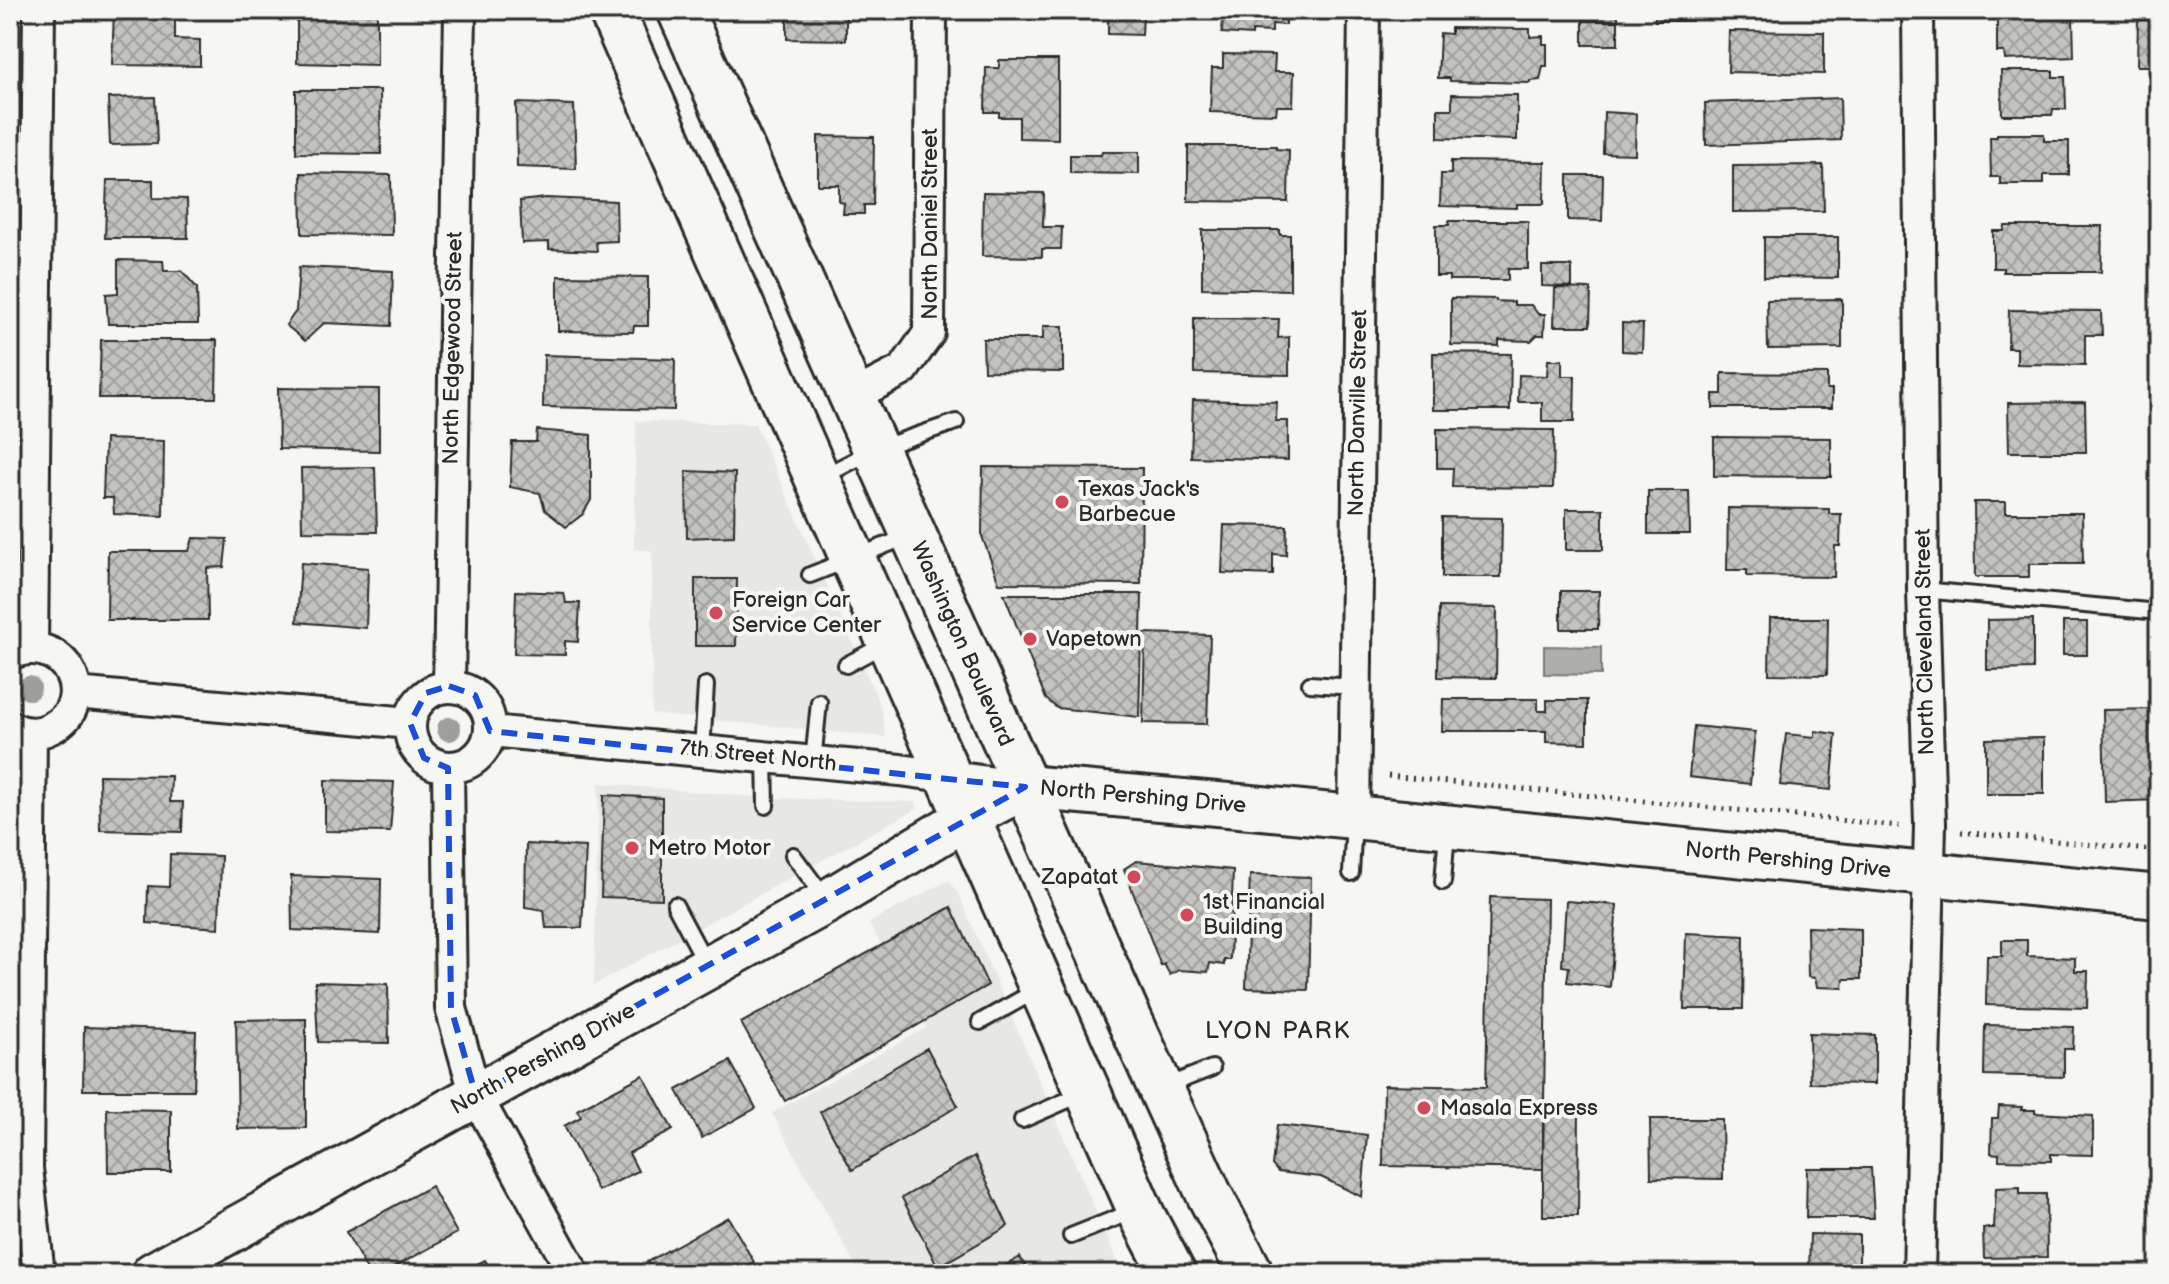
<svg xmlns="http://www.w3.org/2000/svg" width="2169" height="1284" font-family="'Balsamiq Sans',sans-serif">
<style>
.built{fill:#e7e7e3}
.water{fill:#aeaeab;stroke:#7a7a78;stroke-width:2}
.building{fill:url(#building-cross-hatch);stroke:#2b2b2b;stroke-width:2}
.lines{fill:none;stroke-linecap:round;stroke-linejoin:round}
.lane-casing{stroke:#2b2b2b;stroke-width:20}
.street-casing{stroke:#2b2b2b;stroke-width:36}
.secondary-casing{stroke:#2b2b2b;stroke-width:48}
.primary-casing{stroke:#2b2b2b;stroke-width:50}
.path{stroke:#2b2b2b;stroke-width:5;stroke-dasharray:2 6;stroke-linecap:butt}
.lane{stroke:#f6f6f2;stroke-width:14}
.street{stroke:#f6f6f2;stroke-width:30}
.secondary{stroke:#f6f6f2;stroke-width:42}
.primary{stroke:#f6f6f2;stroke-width:44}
.tree{fill:#9e9e9c}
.marked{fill:none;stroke:#1d4ed8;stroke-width:6;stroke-dasharray:16 10;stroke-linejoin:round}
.poi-dot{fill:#d1495b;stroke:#f6f6f2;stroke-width:3}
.labels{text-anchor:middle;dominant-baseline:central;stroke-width:8;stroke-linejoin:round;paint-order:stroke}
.street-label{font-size:22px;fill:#2b2b2b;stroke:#f6f6f2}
.poi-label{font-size:22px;fill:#2b2b2b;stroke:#f6f6f2;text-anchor:start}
.neighbourhood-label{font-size:24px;letter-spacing:2px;fill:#2b2b2b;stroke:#f6f6f2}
</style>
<defs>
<pattern id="building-cross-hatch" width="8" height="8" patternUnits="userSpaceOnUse" patternTransform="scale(2)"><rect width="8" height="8" fill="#c3c3c0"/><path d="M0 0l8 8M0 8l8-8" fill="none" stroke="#9f9f9c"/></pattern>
</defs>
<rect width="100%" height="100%" fill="#f6f6f2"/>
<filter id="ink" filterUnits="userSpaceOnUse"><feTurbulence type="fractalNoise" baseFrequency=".0125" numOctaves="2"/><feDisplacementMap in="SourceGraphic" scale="16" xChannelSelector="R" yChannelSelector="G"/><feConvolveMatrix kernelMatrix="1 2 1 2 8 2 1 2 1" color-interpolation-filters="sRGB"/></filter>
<g filter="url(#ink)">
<!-- built -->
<path class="built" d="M636 421 755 424 881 707 886 737 652 714V551L634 549Z
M599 783 766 798 915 802 918 808 594 985Z
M949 880 959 895 1123 1274H860L772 1113 926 1028 869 923Z"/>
<!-- water -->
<path class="water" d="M1544 646 1601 647V675L1544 674Z"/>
<!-- building -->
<path class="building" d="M114 10 175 11V39L200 40V66L112 65Z
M297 10H377V65L297 63Z
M787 10H846V40L787 39Z
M1003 10H1052V16L1003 15Z
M1223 10H1286V25L1272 24V32L1252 31V35L1222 33Z
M1535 10V12L1452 11V10Z
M1583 10H1618V21H1583Z
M1655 10H1692V21H1655Z
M1108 14H1143L1142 35 1108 34Z
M2055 14V18H2073L2074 57 2005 60 2004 52H1997V17H2005L2004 15Z
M2138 20H2159V66H2137Z
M1583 21H1618V45H1583Z
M1451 28 1530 29V37L1543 36V44H1547V66H1543L1540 80 1530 81V83L1450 81V78H1438L1440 33 1451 34Z
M1729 31 1824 32V74L1728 72Z
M1223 54 1275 55 1274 72H1294L1293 106H1277L1276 114 1210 112 1212 68H1223Z
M999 60H1058V139L1019 138V117H999V112H985L986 68H999Z
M2152 70H2159V104H2152Z
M2001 71H2053V77H2065L2066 109H2053L2052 115H2002Z
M296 90H380L381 154 296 153Z
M1452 94 1517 95V140L1438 138V109H1452Z
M155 97 157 144 110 145 108 98Z
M1840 98 1841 140 1706 145 1705 103Z
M516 103 574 105 576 169 517 167Z
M1604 112 1636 114 1635 154 1603 153Z
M1997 134H2044V141H2069V175H2044V184H2000V177H1991L1990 137H1997Z
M818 136 874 137 873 205H864V214H843L844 203 839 202V185H818Z
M1188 146H1276V149L1289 150 1288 202 1188 201Z
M1102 152H1139V174L1070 173V155H1101Z
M1451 161 1545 162 1544 204H1517V208L1440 206 1441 174H1451Z
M1823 165 1824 211 1733 212V166Z
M301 173 391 175 392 235 302 234Z
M1568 175H1603L1602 221 1568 220Z
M107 180H153V198L187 199 188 238H105Z
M983 192 1044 193 1043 227H1062L1061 249H1042V257L982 256Z
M546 198 616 201 617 241 596 242 597 251 549 249V242L522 243 520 201Z
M1449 221H1528V269H1508V280H1449V276H1436V225H1449Z
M2005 226H2102L2101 272H2003V268H1993V231H2004Z
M1202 230H1280V235H1290V290L1202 288Z
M1764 237H1838V278L1764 277Z
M118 260 163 261 164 271H182L197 288 198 324H108L106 294 118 293Z
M1542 266H1572V287L1542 286Z
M299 267 393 271 391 326 324 323 305 341 286 325 296 311Z
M558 276 648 277V326H634L633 332 558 331Z
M1555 288 1591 289 1590 326H1554Z
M1451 298 1496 299V301L1514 302V305H1531L1538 314H1545L1544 335H1537L1531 341 1499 340V346L1451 345Z
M1842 299V348L1768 349 1767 300Z
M2009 310 2101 311 2102 335H2085V365L2017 364V348H2008Z
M1194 318 1279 319 1278 338 1289 337V375L1194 373Z
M1622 323 1643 324 1642 352 1622 351Z
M1043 326H1063V372L984 371 983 339H1043Z
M101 340H217L216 398H99Z
M1433 353 1511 354 1510 410H1433Z
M544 355 675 359 674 410 543 407Z
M1548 360H1562V376H1575L1574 422H1542V402H1518L1519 375 1547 376Z
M1722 373 1827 374V389H1832V408H1713V394H1722Z
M278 388 379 389V451L279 449Z
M1193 400 1277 402 1276 421H1288V460L1191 457Z
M2085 402 2086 452H2009L2008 403Z
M1437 429 1554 430 1553 488 1452 487 1453 468H1437Z
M537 430 591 435V500L583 514 566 527 545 510 540 493 510 487 512 442H536Z
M1714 437 1831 438V477L1714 476Z
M105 439 164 441 163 516 114 514 113 498H103Z
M375 467 377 532 302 531 301 468Z
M983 467 1142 468 1141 584 999 583 982 536Z
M686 471 735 473 734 536 687 538Z
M1648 491H1689L1690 534H1648Z
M1974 502H2006V513H2082L2083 564H2029V577H1975Z
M1728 508 1829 509V514H1841L1840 546H1835L1834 577 1747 576V570H1727Z
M1566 509H1603V550H1566Z
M1442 517 1502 518 1501 577H1442Z
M1224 525 1287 526 1286 555 1273 554V575L1222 573Z
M193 538 227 539 224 567 207 568 208 620H107L108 551H189Z
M301 563 368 568 366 628 297 622Z
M695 579H737L736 646H695Z
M516 591 564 593 566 603H580L578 642 565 641V655L514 654Z
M1561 591H1599L1598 629H1561Z
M1004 594H1142L1139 717 1057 708 1046 699Z
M1439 607 1497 608 1496 678 1438 677Z
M1770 618H1828L1827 675 1769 674Z
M2033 619V669L1987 670V620Z
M2063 622H2087V655H2063Z
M1145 633 1210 635 1207 724 1143 723Z
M1443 699H1538V711H1547V700H1587V743L1546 742V731H1442Z
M2158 709 2159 800 2105 802 2103 710Z
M1694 726 1755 732 1750 784 1689 777Z
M1815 731 1836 734 1831 790 1780 785 1786 734 1815 737Z
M2044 738V794H1986V739Z
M99 775 171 776 170 802H183L182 832 100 830Z
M325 780 394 782 390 832 325 831Z
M604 795 662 798V899L601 897Z
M526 844 586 847 582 928H546L544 910 525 907Z
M170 854 221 856 219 928 147 923 148 886 169 887Z
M1136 861 1233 870 1230 960H1224V965L1210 963 1208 972 1179 970 1170 975 1164 964 1161 966 1124 869Z
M1250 875 1311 877 1308 990 1246 988Z
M291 876 381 879 380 934 292 930Z
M1490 897 1547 899 1543 1169 1383 1166 1384 1085 1486 1087Z
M1566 901 1617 905 1610 987 1567 982 1569 967 1562 966Z
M951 907 988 985 785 1101 741 1023Z
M1807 927 1861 929V979H1844L1843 988 1817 987 1815 978 1808 977Z
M1686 933 1744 936 1743 1009H1684Z
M2002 940H2027V956L2075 958V971H2088L2087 1008 1986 1005 1987 956H2002Z
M315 982 388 984 389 1043 318 1042Z
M306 1019V1128L238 1129 236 1020Z
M1985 1025 2074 1027 2073 1049H2064V1077L1984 1075Z
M84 1027 196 1031 194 1090H83Z
M1809 1033 1875 1035V1084L1810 1083Z
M927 1048 958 1106 852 1170 820 1112Z
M730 1061 756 1108 702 1138 677 1090Z
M643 1075 673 1130 629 1153 638 1171 598 1191 564 1126 581 1117 577 1110Z
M1999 1106 2022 1107 2021 1110H2035V1113L2093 1116V1155L2051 1154V1161L1999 1160V1154L1991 1153 1992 1118H1998Z
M107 1109 171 1110V1172H108Z
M1543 1109H1579L1578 1216H1543Z
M1650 1119H1722L1723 1179 1651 1178Z
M1277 1125 1367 1135 1362 1197 1321 1177 1278 1172 1272 1165Z
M975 1156 1008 1226 938 1267 902 1198Z
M1807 1168H1871L1874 1218H1806Z
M431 1186 457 1233 382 1274H369L346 1232Z
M2020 1187V1194H2046L2047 1257 1984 1258 1983 1228H1994L1996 1188Z
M728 1217 754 1262 732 1274H654L647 1262Z
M1810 1234 1859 1235V1274H1809Z
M1020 1257 1030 1274H991Z
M485 1260 493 1274H458Z
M2070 1267 2072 1274H2028Z"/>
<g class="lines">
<defs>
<path id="lane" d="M822 477 874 450 956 422
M810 575 909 536
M1923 590 2159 612
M846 665 885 644
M1310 684 1354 687
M702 751 706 685
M765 757 766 806
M813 762 819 702
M793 855 825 898
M1351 873 1354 821
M1443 882 1447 831
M675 905 707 965
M980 1022 1039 989
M1164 1087 1212 1068
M1022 1120 1084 1093
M1071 1236 1134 1211"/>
<path id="street" d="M1918 10 1923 590 1930 824 1919 1274
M851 397 903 370 929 333 931 10
M32 648 39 10
M10 654C65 629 101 703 51 728 38 735 23 734 10 726
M449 686 460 10
M410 727a40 40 0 1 1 80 0a40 40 0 1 1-80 0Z
M75 693 410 723
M490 731 900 770 1025 787
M31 733 27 1168 39 1274
M448 768 451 1008 476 1096 574 1274
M1354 817 1364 10"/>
<path id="secondary" d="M153 1274 828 901 968 817 1025 787 1262 808 2159 897"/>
<path id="primary" d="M611 10 1143 1217 1173 1274
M680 10 1125 1010 1208 1192 1251 1274"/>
</defs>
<!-- lane casing -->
<use href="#lane" class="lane-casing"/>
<!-- street casing -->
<use href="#street" class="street-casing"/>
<!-- secondary casing -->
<use href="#secondary" class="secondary-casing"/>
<!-- primary casing -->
<use href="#primary" class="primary-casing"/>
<!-- path -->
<path class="path" d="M1388 776 1899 826
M1961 832 2159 851"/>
<!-- lane -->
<use href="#lane" class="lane"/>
<!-- street -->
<use href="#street" class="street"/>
<!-- secondary -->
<use href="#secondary" class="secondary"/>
<!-- primary -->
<use href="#primary" class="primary"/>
</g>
<!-- trees -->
<g class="tree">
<circle cx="29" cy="688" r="12"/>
<circle cx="449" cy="729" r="12"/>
</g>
</g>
<!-- marked area -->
<path class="marked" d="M449 686 475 695 490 731 1025 787 476 1096 451 1008 448 768 424 758 410 723 426 693Z"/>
<!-- markers -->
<g class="poi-dot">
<circle cx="1062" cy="502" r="8"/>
<circle cx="716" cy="613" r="8"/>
<circle cx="1030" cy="639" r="8"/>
<circle cx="632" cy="848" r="8"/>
<circle cx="1134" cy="877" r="8"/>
<circle cx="1187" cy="915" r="8"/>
<circle cx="1424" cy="1108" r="8"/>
</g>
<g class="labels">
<!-- street labels -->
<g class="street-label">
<text transform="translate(930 224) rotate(-90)">North Daniel Street</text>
<text transform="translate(453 348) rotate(-89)">North Edgewood Street</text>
<text transform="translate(1358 413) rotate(-89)">North Danville Street</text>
<text transform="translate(1925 642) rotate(-91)">North Cleveland Street</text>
<text transform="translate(962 644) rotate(66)">Washington Boulevard</text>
<text transform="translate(758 756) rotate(6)">7th Street North</text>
<text transform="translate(1143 797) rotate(5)">North Pershing Drive</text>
<text transform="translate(1788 860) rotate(6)">North Pershing Drive</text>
<text transform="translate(543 1059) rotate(-29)">North Pershing Drive</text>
</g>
<!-- poi labels -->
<g class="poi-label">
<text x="1078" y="489">Texas Jack's<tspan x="1078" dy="25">Barbecue</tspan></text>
<text x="732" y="600">Foreign Car<tspan x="732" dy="25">Service Center</tspan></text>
<text x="1046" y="639">Vapetown</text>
<text x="648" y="848">Metro Motor</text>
<text x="1118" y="877" text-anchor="end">Zapatat</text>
<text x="1203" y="902">1st Financial<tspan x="1203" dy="25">Building</tspan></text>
<text x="1440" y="1108">Masala Express</text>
</g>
<!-- neighbourhood labels -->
<g class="neighbourhood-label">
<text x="1278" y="1030">LYON PARK</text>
</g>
</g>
<!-- margin -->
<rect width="2169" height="1284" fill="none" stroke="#f6f6f2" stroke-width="40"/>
<rect x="20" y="20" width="2129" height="1244" fill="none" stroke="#2b2b2b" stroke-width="3" filter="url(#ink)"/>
</svg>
